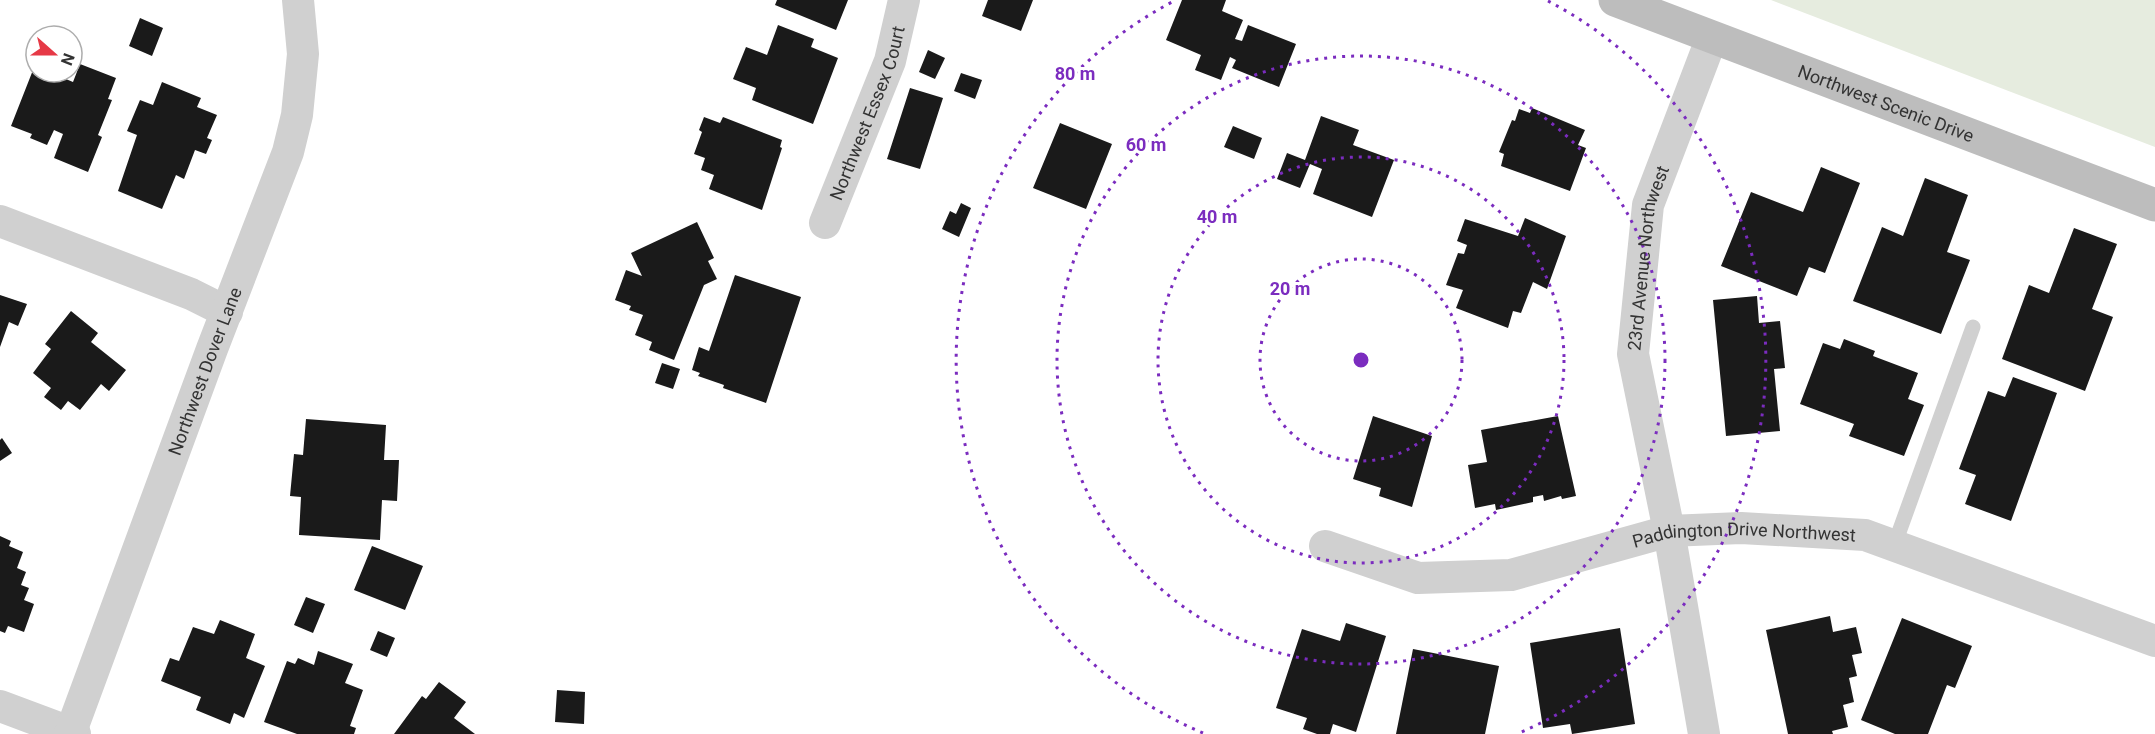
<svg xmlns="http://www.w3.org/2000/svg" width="2155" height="734" font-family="Roboto,sans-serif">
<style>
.green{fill:#e6ecdf}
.building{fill:#1a1a1a}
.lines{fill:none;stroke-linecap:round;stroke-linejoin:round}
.service{stroke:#d0d0d0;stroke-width:15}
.minor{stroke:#d0d0d0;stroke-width:32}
.secondary{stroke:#bdbdbd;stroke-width:33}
.ring{fill:none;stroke:#7b2cbf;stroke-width:3;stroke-dasharray:3 6}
.labels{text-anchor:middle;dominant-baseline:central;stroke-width:6;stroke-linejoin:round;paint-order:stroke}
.street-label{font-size:18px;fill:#333;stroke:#fff}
.centre{fill:#7b2cbf;stroke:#fff;stroke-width:3}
.ring-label{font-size:18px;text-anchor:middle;font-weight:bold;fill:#7b2cbf;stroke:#fff;stroke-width:6;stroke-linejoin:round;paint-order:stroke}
</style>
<rect width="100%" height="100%" fill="#fff"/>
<!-- green -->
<path class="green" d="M1771 0H2155V147Z"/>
<!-- building -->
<path class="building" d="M777 0H848L836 30 775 5Z
M988 0H1033L1021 31 982 16Z
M1182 0H1226L1222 11 1243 20 1235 39 1242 41 1248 25 1296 44 1279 87 1232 68 1236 60 1230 57 1221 80 1195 70 1201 55 1166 40Z
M140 18 163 28 152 56 129 46Z
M778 25 814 39 811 47 838 58 813 124 752 100 756 88 733 79 746 47 767 55Z
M928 50 945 58 935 79 919 72Z
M80 64 116 78 108 99 112 100 98 135 102 137 88 172 54 158 63 134 54 130 47 145 30 138 32 134 11 126 33 70 60 81 61 77 73 82Z
M961 73 982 80 975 99 954 91Z
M162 82 201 98 197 107 217 115 207 138 212 140 206 154 195 150 184 179 176 175 162 209 118 191 137 135 127 131 140 100 153 105Z
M910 88 943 98 920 169 887 159Z
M1532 108 1585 130 1578 145 1586 148 1570 191 1501 166 1504 154 1499 152 1512 120 1515 121 1519 109 1530 113Z
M1321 116 1359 130 1353 145 1394 160 1372 217 1313 194 1322 169 1310 164 1300 188 1277 179 1287 153 1305 160Z
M704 117 720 123 723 117 782 140 780 147 782 148 762 210 709 189 714 175 701 170 705 158 694 154 702 132 699 130Z
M1060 123 1112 144 1086 209 1033 188Z
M1233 126 1262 138 1254 159 1224 147Z
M1821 167 1860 183 1825 273 1809 267 1797 296 1721 266 1751 192 1803 212Z
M1925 178 1968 195 1947 252 1970 260 1941 334 1853 301 1882 227 1903 236Z
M961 203 971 208 959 237 942 229 950 211 956 214Z
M1525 218 1566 236 1547 289 1533 282 1521 313 1513 311 1508 328 1456 308 1463 290 1446 285 1458 253 1464 254 1467 245 1457 241 1465 219 1518 236Z
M697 222 714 258 708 261 717 279 704 285 674 360 649 350 652 342 635 335 643 315 629 310 631 306 615 300 626 270 642 276 631 253Z
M2074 228 2117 244 2092 309 2113 317 2085 391 2002 359 2029 285 2049 293Z
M735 275 801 297 766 403 723 388 724 385 698 376 700 373 692 370 699 347 709 351Z
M0 295 27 304 18 326 9 322 0 347Z
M1757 296 1759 323 1780 321 1785 368 1774 369 1780 431 1726 436 1713 300Z
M71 311 98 333 91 342 126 370 109 391 101 384 80 410 68 401 61 410 44 397 51 388 33 373 51 349 45 344Z
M1844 339 1875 351 1873 356 1918 373 1908 399 1924 405 1904 456 1849 436 1854 424 1800 404 1823 343 1840 349Z
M662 363 680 369 673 389 655 383Z
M2013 377 2057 393 2011 521 1965 504 1976 475 1959 469 1988 391 2005 397Z
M1373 416 1432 436 1412 507 1379 496 1381 488 1353 479Z
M1558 416 1576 496 1562 499 1561 496 1544 501 1543 495 1533 497V502L1496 510 1495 504 1475 508 1468 465 1487 462 1481 430Z
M306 419 386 425 384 460H399L397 501 382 500 380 540 299 535 301 497 290 496 294 454 303 455Z
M2 438 12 453 0 461V440Z
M0 536 11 541 9 546 23 552 17 568 26 572 21 585 29 588 24 600 34 604 24 632 8 626 5 633 0 631Z
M372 546 423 566 405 610 354 590Z
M306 597 325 604 313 633 294 625Z
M1830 616 1833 632 1856 627 1862 653 1852 655 1857 676 1849 678 1854 702 1843 705 1848 727 1832 731 1833 734H1788L1766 630Z
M1902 618 1972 646 1955 688 1947 685 1928 734H1895L1861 720Z
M220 620 255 634 246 658 265 666 244 718 234 713 230 724 196 710 201 697 161 681 170 658 179 661 193 627 214 634Z
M1346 623 1386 636 1356 732 1333 724 1330 734H1317L1303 729 1307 718 1276 708 1302 629 1340 641Z
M1620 628 1635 724 1572 734 1570 724 1543 728 1530 643Z
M378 631 395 638 387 657 370 650Z
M1413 649 1499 666 1485 734H1396Z
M318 651 353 664 345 683 363 690 350 726 356 728 354 734H297L264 722 287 661 295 664 298 658 314 665Z
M439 682 466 702 454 718 475 734H394L422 696 426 699Z
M557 690 585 692 584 724 555 722Z"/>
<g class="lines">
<!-- service -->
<path class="service" d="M1894 546 1973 327"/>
<!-- minor -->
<g class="minor">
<path d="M0 221 191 294 227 312"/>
<path id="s1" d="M825 223 890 61 904 0"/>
<path id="s2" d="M1325 546 1418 578 1511 575 1669 531 1741 528 1865 535 2155 641"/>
<path d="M0 706 75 734"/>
<path id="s3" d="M70 734 212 349 288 152 297 115 303 54 298 0"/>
<path id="s4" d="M1704 734 1669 531 1633 354 1648 205 1712 37"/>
</g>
<!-- secondary -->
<path class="secondary" id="s5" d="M1615 0 2155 205"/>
</g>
<!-- distance rings -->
<g class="ring">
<circle cx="1361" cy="360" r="101"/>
<circle cx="1361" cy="360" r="203"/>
<circle cx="1361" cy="360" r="304"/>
<path d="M1203 733A405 405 0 0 1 1174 1M1548 1A405 405 0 0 1 1519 733"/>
</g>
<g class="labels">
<!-- street labels -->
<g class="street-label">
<text stroke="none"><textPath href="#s5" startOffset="290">Northwest Scenic Drive</textPath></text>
<text stroke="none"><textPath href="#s1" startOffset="118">Northwest Essex Court</textPath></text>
<text stroke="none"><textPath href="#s4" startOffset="484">23rd Avenue Northwest</textPath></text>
<text stroke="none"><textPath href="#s3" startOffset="387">Northwest Dover Lane</textPath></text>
<text stroke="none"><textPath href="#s2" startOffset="430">Paddington Drive Northwest</textPath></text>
</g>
</g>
<circle cx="1361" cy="360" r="9" class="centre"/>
<g class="ring-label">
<text x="1075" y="80">80 m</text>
<text x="1146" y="151">60 m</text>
<text x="1217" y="223">40 m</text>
<text x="1290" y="295">20 m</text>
</g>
<!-- north arrow -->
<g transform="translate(54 54) rotate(111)"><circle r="28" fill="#ffffff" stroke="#adadad" stroke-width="1.5"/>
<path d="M0-4.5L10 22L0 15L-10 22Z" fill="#e63946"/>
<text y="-9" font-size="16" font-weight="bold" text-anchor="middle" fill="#333333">N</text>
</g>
</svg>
